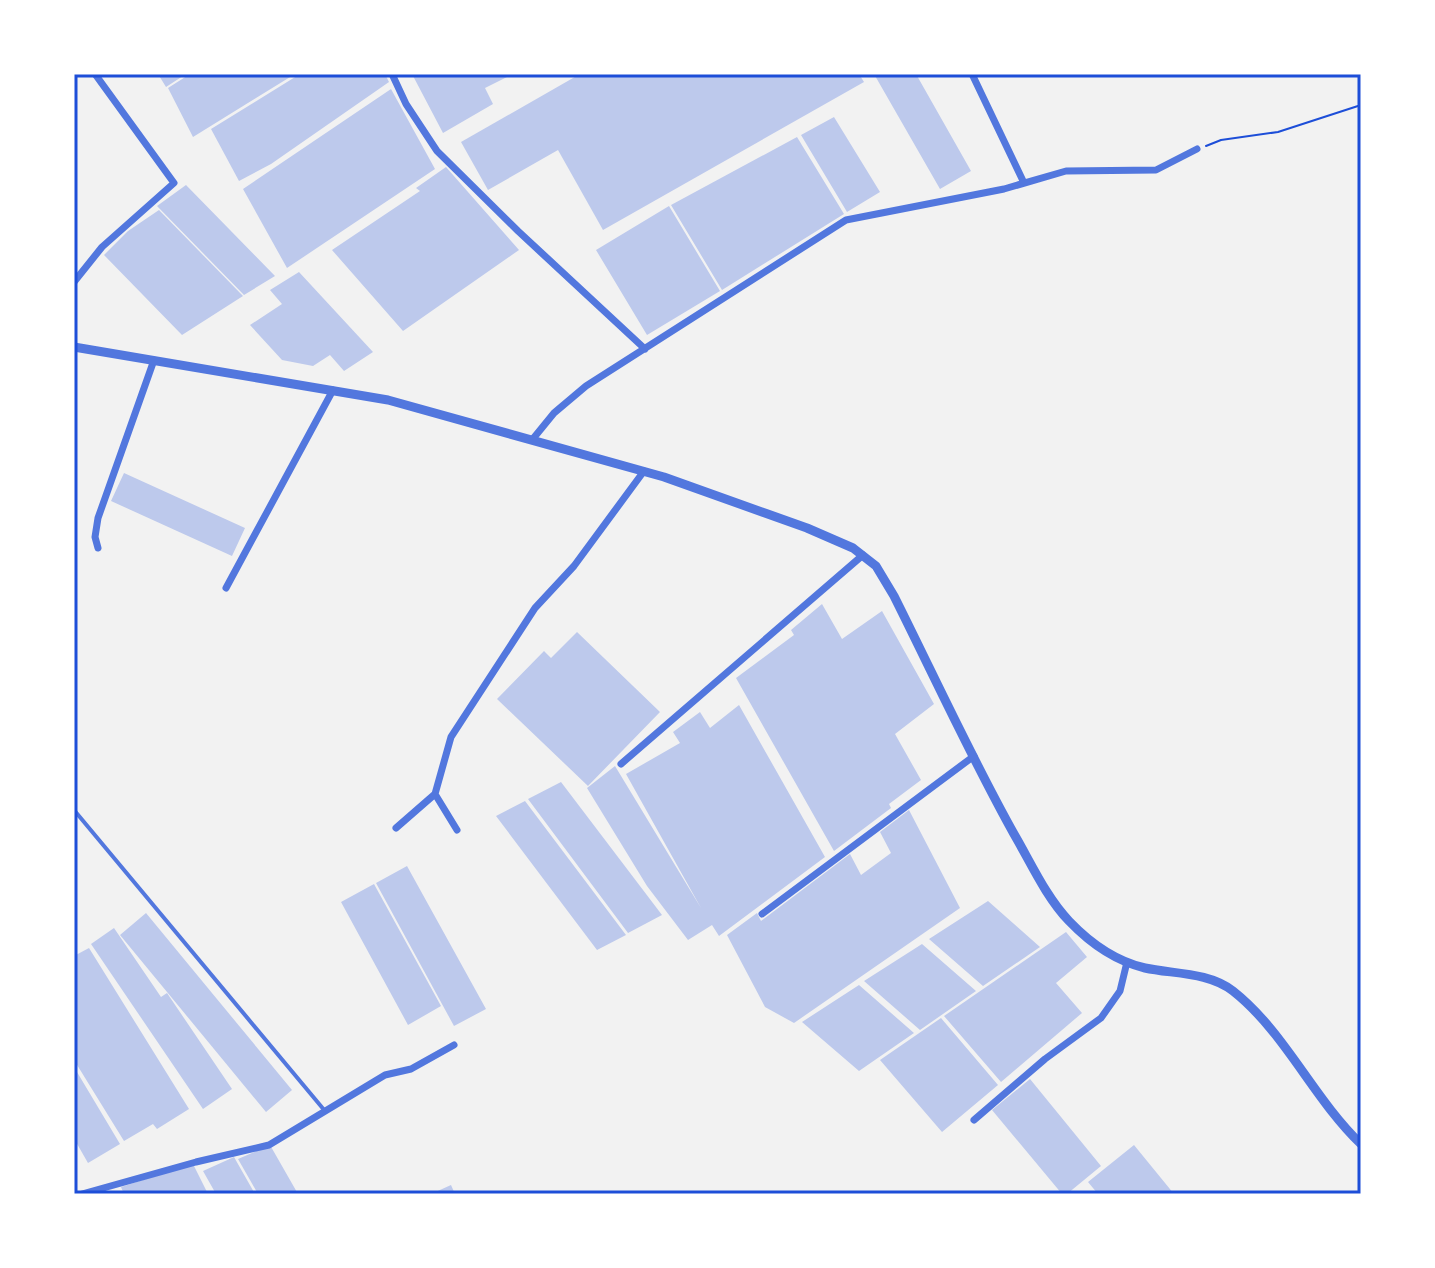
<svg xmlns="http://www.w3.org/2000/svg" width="1435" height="1268" font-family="'Exo 2',sans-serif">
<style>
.building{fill:#bdc9ec}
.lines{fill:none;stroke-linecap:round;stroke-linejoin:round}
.path{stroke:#1d4ed8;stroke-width:2}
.service{stroke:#5277de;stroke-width:4}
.minor{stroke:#5277de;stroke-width:7}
.tertiary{stroke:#5277de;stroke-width:9}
.neatline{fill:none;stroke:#1d4ed8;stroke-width:3}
</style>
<rect width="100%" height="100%" fill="#f2f2f2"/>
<!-- building -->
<path class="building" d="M158 74H186L166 87Z
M190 74H295L193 137 168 88Z
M300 74H385L389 82 271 164 239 181 211 129Z
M412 74H513L485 88 493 104 443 133Z
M580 74H859L864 82 603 230 558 150 488 190 461 142Z
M874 74H916L971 171 940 189Z
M391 89 435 169 287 268 243 189Z
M834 117 880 192 847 212 801 135Z
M797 137 844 214 722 290 671 205Z
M446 167 519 250 403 331 332 250 420 191 416 188Z
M186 185 275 276 244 295 157 206Z
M669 206 720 291 647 335 596 250Z
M159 210 243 296 182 335 104 255 128 231Z
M299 272 373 352 344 371 330 355 313 366 282 360 250 325 282 304 270 290Z
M124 473 245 528 232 556 111 501Z
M822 604 842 639 882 611 934 704 895 734 921 780 889 804 891 808 834 851 736 678 794 635 791 630Z
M577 632 660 712 588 786 497 699 544 651 551 658Z
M739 705 825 857 719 936 712 925 688 940 647 886 587 788 615 766 701 908 626 774 680 743 673 732 700 712 710 728Z
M561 782 662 915 628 933 528 799Z
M525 801 626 935 597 950 496 816Z
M909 810 960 908 794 1023 765 1007 727 935 757 913 761 921 850 854 861 875 891 853 880 832Z
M407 866 486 1009 454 1026 376 883Z
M374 884 441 1006 408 1025 341 902Z
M988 901 1040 947 983 986 929 939Z
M146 913 292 1090 266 1112 120 935Z
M114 928 161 997 167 993 232 1089 203 1109 91 944Z
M1066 932 1087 957 1056 983 1082 1013 1001 1082 944 1016Z
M922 944 976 991 920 1030 864 981Z
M89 948 189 1109 157 1129 153 1124 124 1141 74 1060V956Z
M859 985 914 1033 859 1071 802 1022Z
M941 1018 998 1085 942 1132 880 1060Z
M74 1067 120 1144 88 1163 76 1142 74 1144Z
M1030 1079 1101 1166 1067 1194H1062L992 1110Z
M270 1145 298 1194H258L238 1159Z
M1134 1145 1174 1194H1098L1088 1182Z
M234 1157 255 1194H216L203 1171Z
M193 1164 208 1194H124L121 1187Z
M451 1185 455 1194H431Z"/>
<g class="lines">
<!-- path -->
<path class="path" d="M1206 146 1221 140 1278 132 1361 105"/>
<!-- service -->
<path class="service" d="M74 810 325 1111"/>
<!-- minor -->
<path class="minor" d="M392 74 406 104 437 151 518 231 645 349
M972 74 1024 183
M74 282 102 247 174 183 95 74
M532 440 554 413 586 386 846 220 1004 189 1066 171 1156 170 1197 149
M98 548 95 537 98 518 154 360
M226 588 333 390
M621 764 863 555
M396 828 435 794
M457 830 435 794 451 737 535 608 574 566 644 471
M762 914 974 756
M974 1120 1045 1059 1101 1018 1120 991 1127 962
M82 1194 196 1162 269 1145 385 1075 411 1069 454 1045"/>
<!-- tertiary -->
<path class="tertiary" d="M74 347 388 400 664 477 807 528 853 548 876 566 894 596C934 676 971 757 1014 834 1031 863 1046 897 1069 921 1091 944 1115 961 1145 968 1173 974 1209 972 1233 991 1285 1032 1313 1098 1361 1144"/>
</g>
<!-- border -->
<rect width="1435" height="1268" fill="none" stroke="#ffffff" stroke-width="152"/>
<rect x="76" y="76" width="1283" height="1116" class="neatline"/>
</svg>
